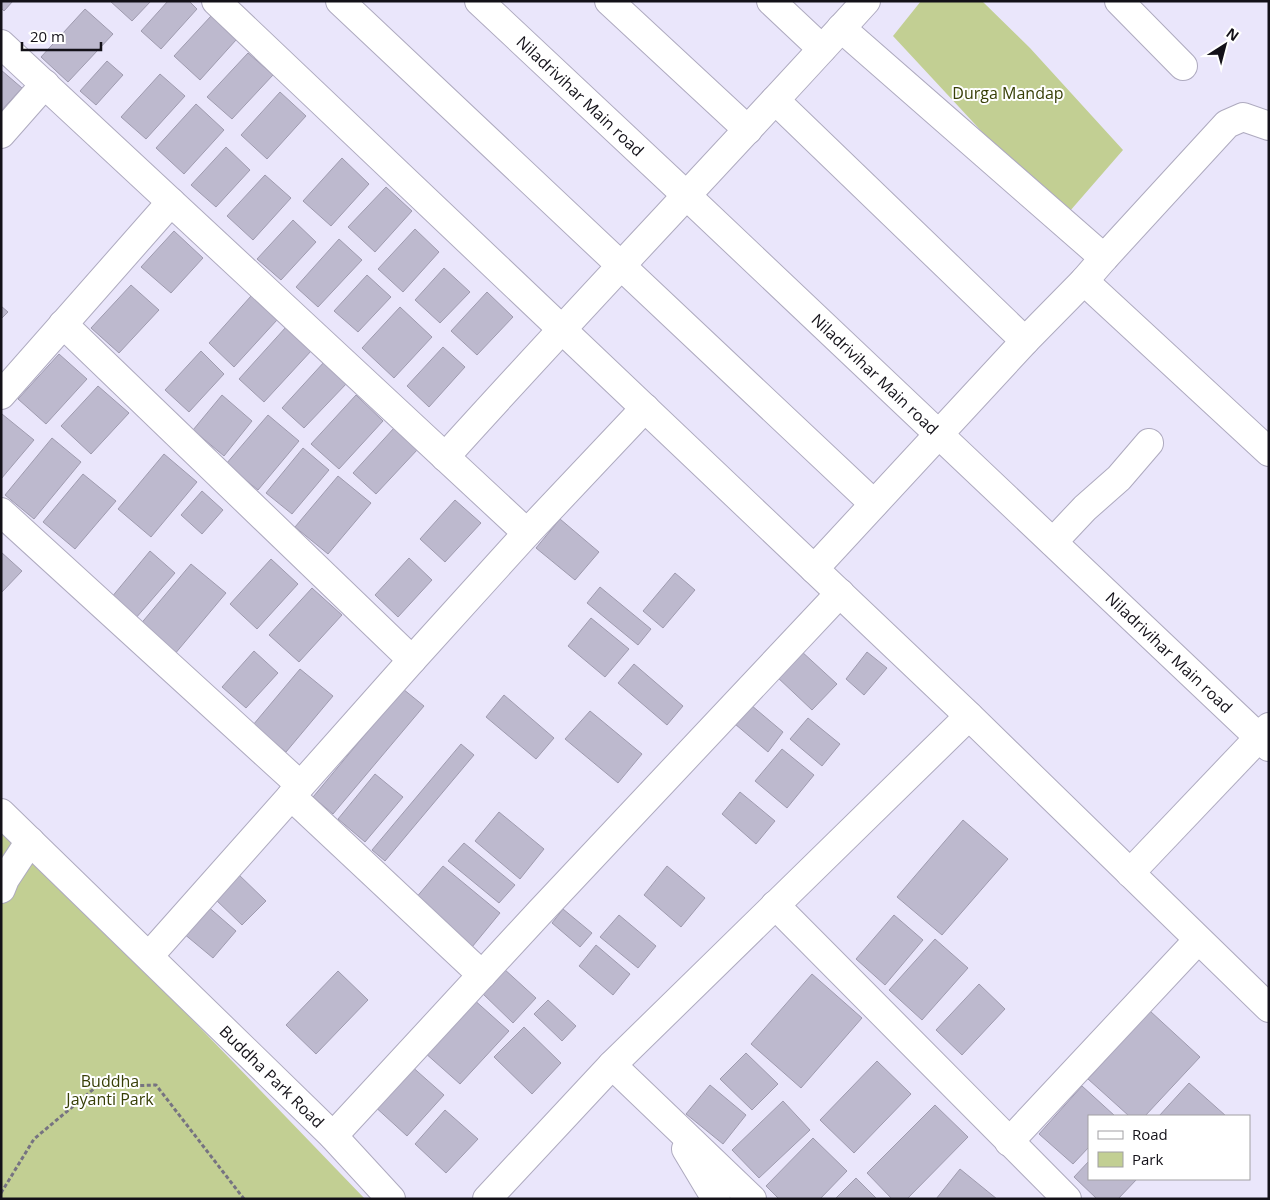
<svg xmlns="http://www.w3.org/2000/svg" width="1270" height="1200" font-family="'Open Sans',sans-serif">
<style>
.green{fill:#c2cf93}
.building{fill:#bdb9ce;stroke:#9f9baf}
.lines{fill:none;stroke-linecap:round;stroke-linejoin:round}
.minor-casing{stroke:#aeaabf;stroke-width:30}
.path{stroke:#767381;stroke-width:3;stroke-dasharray:4 2.5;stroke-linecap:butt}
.minor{stroke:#fff;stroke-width:28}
.labels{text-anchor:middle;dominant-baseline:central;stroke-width:4;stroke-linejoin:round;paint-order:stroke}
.park-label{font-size:16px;fill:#373f06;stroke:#fff}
.street-label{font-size:16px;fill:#131118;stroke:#fff}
</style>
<rect width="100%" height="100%" fill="#eae6fb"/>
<!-- green -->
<path class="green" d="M921 1H982L1030 48 1123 150 1063 219 893 36Z
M1 821 365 1199H1Z"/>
<!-- building -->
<path class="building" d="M1 1H13L4 11 1 8Z
M110 1H151L132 21Z
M168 1H189L197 9 161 49 141 31Z
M85 9 113 34 68 82 41 57Z
M211 16 236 40 200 80 174 56Z
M248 53 273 75 232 119 207 97Z
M107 61 123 75 96 105 80 91Z
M1 70 22 88 1 111Z
M160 74 185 96 146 139 121 117Z
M280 92 306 116 267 159 241 135Z
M196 104 224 130 184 174 156 148Z
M226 147 250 170 216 207 191 185Z
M342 158 369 184 331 226 303 201Z
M265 175 291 198 253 240 227 216Z
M386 187 412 211 375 252 348 227Z
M293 220 316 242 281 280 257 259Z
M415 229 439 252 403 292 378 269Z
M174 231 203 258 171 293 141 267Z
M339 239 362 260 318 307 296 287Z
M444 268 470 292 440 323 415 300Z
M367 275 391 297 358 332 334 311Z
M131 285 159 310 119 353 91 328Z
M487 292 513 317 477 355 451 331Z
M251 296 277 320 234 367 209 343Z
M1 306 8 312 1 319Z
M400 307 432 337 394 378 362 348Z
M286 327 312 350 264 402 239 379Z
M443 347 465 367 429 407 407 386Z
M201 351 224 374 189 412 165 390Z
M59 354 87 379 46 424 18 399Z
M325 361 348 382 304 428 282 408Z
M98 386 129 413 91 454 61 426Z
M222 395 252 421 224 456 193 430Z
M356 395 383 421 339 469 311 444Z
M2 414 34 440 1 479V415Z
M268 415 299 441 258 490 226 464Z
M394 428 418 449 376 494 353 473Z
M52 438 81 462 34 519 5 495Z
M303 448 329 470 292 514 266 493Z
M164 454 197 482 151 537 118 509Z
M83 474 116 501 75 549 43 522Z
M338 476 371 503 328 554 295 527Z
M202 491 223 510 202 534 181 515Z
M455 500 481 523 445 562 420 539Z
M560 519 599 552 575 580 536 548Z
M150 551 175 573 135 619 111 598Z
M1 552 22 571 1 593Z
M409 558 432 580 398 617 375 595Z
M271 559 298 584 257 629 230 604Z
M191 564 226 593 174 655 139 626Z
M675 573 695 590 663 628 643 611Z
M600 587 651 629 638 645 587 603Z
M312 588 342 615 299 662 269 635Z
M591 618 629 649 605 677 568 646Z
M800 650 837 684 812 710 776 676Z
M254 651 278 673 246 708 222 687Z
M867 652 887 668 864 695 846 679Z
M634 664 683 706 667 725 618 683Z
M300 669 333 696 286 752 253 725Z
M403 689 424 706 333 814 313 797Z
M504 695 554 738 536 759 486 717Z
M751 705 783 732 768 752 735 724Z
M590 711 642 754 618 783 565 739Z
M808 718 840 744 822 766 790 739Z
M461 744 474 755 385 861 372 850Z
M782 749 814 775 787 808 755 781Z
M375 774 403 797 365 842 338 819Z
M740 792 775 821 756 844 722 814Z
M499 812 544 849 520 879 475 841Z
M963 820 1008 859 942 935 897 897Z
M464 843 515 885 499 903 448 861Z
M443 866 500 913 472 947 415 899Z
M667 866 705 898 681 927 644 895Z
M237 873 266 901 242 925 214 898Z
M206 905 236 931 213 958 183 933Z
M563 909 592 933 580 947 552 923Z
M619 915 656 946 638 968 600 937Z
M894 915 923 940 885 985 856 959Z
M935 939 968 968 922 1020 889 990Z
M596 945 630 974 613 995 579 966Z
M503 968 536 998 513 1023 481 992Z
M338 971 368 1000 316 1054 286 1025Z
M812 974 862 1018 801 1088 751 1044Z
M979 984 1005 1009 962 1055 936 1030Z
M472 998 509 1031 460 1084 424 1052Z
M548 1000 576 1026 562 1041 534 1014Z
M1150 1011 1200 1057 1145 1116H1129L1088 1079Z
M524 1027 561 1063 532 1094 494 1057Z
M746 1053 778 1084 752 1110 720 1079Z
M877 1061 911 1094 854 1153 820 1120Z
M409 1064 444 1095 407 1136 372 1104Z
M1189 1083 1226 1116H1159Z
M710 1085 746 1115 723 1144 686 1114Z
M1082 1086 1115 1116H1089V1147L1073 1164 1039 1134Z
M783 1101 810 1130 759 1178 732 1150Z
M935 1105 968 1137 907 1199H892L867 1173Z
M445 1110 478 1139 446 1173 415 1144Z
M813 1138 847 1171 820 1199H779L766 1186Z
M1089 1161V1179H1137L1118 1199H1097L1074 1177Z
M960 1169 997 1199H936Z
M856 1178 877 1199H835Z"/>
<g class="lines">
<defs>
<g id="minor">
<path d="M216 1 969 716 1269 1008"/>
<path d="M340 1 874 504"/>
<path id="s1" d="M479 1 687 196 1269 747"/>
<path d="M609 1 748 130"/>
<path d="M771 1 822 49"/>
<path d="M1119 1 1183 66"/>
<path d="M841 28 1104 258"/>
<path d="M1 44 527 533"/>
<path d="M775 100 1025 341"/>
<path d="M1 134 45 84"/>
<path d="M1084 281 1269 452"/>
<path d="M63 324 412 660"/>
<path d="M1 395 171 202"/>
<path d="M445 457C584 303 727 154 866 1"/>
<path d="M1 512 300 785"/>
<path d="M1053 542 1085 508 1119 478 1149 443"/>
<path d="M814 569 1025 341 1084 281 1104 258 1227 124 1243 117 1269 126"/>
<path d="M291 796 482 975"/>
<path id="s2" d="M1 813 333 1136 391 1199"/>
<path d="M1130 873 1269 727"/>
<path d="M1 889 5 879 30 841"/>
<path d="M775 905 1067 1199"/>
<path d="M149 956 412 660 527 533 645 408"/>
<path d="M612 1065 752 1199"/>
<path d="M333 1136 540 912 840 593"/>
<path d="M1009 1142 1198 940"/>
<path d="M686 1149 716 1199"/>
<path d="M487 1199 612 1065 969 716"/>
</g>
</defs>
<!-- minor casing -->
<use href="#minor" class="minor-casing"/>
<!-- path -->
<path class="path" d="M1 1193 34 1139 96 1087 156 1085 244 1199"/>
<!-- minor -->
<use href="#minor" class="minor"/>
</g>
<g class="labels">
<!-- park labels -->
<g class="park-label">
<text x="1008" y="93">Durga Mandap</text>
<text x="110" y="1081">Buddha<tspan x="110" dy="18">Jayanti Park</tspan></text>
</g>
<!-- street labels -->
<g class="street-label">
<text stroke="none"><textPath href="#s1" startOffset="139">Niladrivihar Main road</textPath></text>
<text stroke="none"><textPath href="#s1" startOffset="544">Niladrivihar Main road</textPath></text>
<text stroke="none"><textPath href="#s1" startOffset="949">Niladrivihar Main road</textPath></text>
<text stroke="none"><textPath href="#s2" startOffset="378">Buddha Park Road</textPath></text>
</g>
</g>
<!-- border -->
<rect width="1270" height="1200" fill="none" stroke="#131118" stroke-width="5"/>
<!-- legend -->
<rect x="1088" y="1115" width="162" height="65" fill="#ffffff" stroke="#a1a0a3"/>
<rect x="1098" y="1131" width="25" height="8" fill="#ffffff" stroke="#a1a0a3"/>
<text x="1132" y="1140" font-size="15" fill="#131118">Road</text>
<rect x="1098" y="1152" width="25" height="15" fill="#c2cf93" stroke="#a1a0a3"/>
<text x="1132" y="1165" font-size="15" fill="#131118">Park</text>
<!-- north arrow -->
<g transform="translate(1225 45) rotate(36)" stroke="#ffffff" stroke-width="4" paint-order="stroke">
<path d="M0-4L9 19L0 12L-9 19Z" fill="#131118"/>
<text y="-8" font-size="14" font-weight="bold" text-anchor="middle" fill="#131118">N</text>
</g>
<!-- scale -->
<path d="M22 42v8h79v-8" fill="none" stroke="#131118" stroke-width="2.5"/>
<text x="30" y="42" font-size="15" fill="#131118" stroke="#ffffff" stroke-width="4" paint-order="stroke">20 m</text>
</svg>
